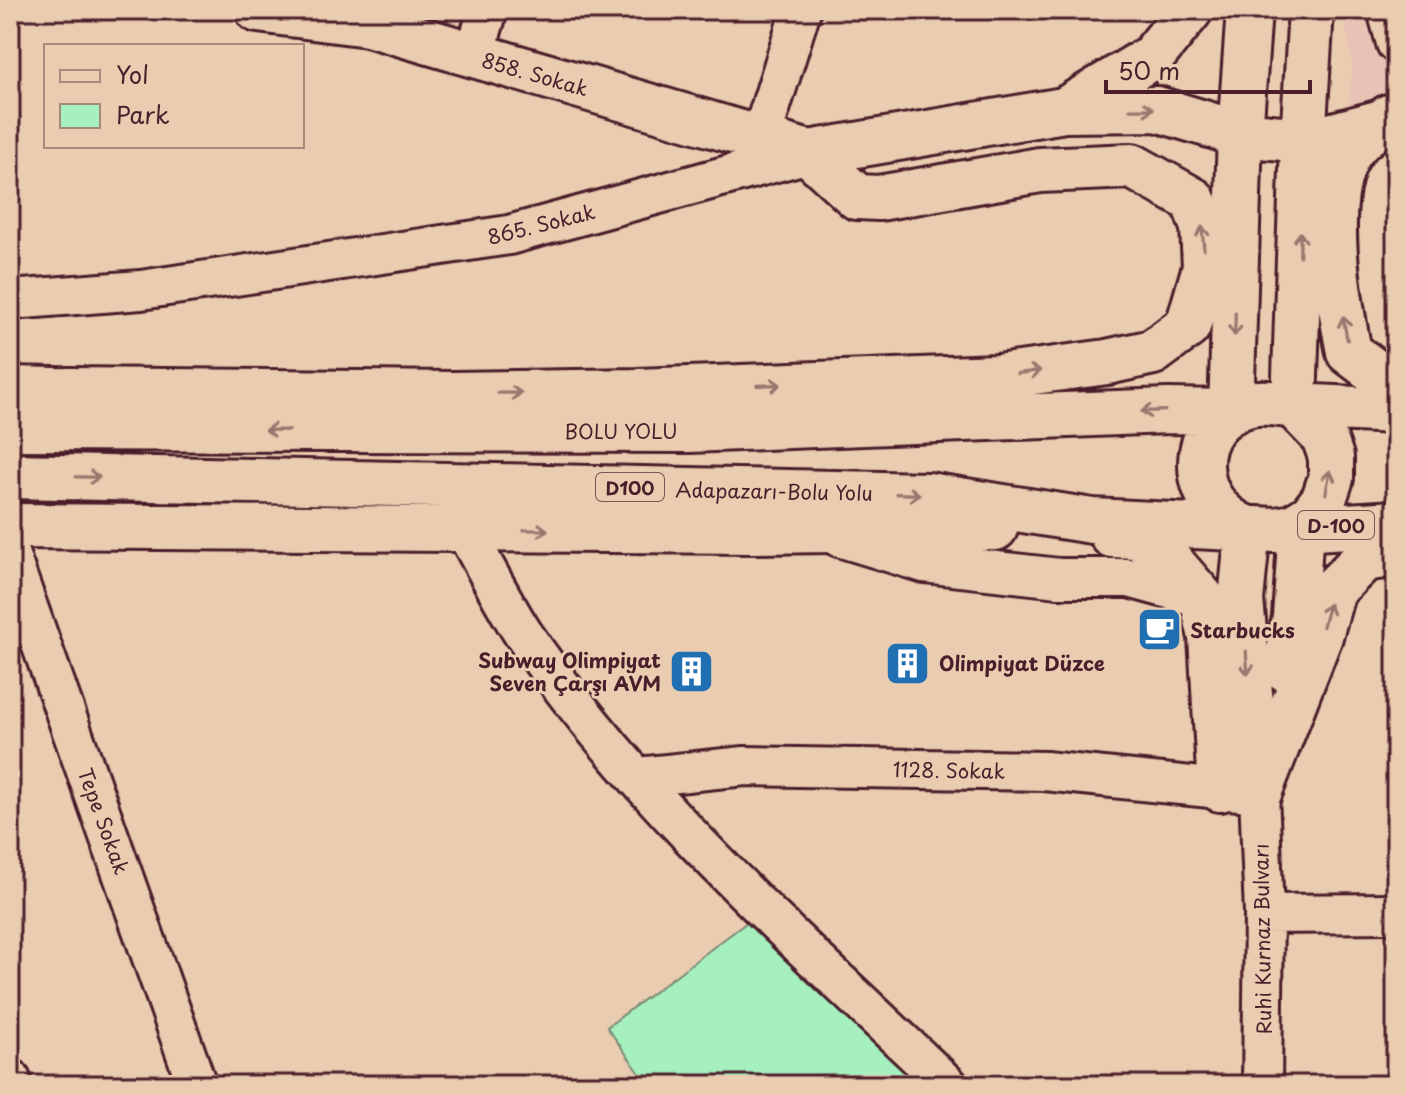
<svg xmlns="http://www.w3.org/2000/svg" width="1406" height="1095" font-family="'Playpen Sans',sans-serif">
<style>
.built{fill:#e8c2b4}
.green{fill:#a6f0bf;stroke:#788875;stroke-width:2}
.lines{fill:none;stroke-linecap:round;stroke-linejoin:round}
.minor-casing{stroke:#4a1f2b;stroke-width:44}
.major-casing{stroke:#4a1f2b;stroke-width:50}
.highway-casing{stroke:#4a1f2b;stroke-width:50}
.minor{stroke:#eaccb0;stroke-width:38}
.major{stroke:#eaccb0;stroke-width:44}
.highway{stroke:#eaccb0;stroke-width:44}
.oneway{stroke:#9a766e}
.labels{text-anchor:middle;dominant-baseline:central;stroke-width:6;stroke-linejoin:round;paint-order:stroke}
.shield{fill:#eaccb0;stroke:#7a5353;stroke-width:2}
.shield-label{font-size:18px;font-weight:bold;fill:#4a1f2b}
.street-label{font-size:20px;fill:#4a1f2b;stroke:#eaccb0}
.poi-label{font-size:20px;font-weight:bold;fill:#4a1f2b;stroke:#eaccb0;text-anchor:start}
</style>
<rect width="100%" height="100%" fill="#eaccb0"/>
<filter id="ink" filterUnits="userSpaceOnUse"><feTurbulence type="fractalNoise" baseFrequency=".0125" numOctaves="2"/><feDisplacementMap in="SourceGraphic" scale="16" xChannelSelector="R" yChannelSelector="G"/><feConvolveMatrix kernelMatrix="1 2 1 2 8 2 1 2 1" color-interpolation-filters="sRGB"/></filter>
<g filter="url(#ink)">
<!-- built -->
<path class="built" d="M1372 10H1396V100L1347 116 1353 68 1345 21Z"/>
<!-- green -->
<path class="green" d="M750 920 924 1085H648L607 1027Z"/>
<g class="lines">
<defs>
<path id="minor" d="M1387 10 1396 43
M474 56 488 10
M761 138 801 10
M1303 140 1385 118
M10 300 141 290 509 235 809 153
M464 529C484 564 502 601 524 635 641 805 800 944 948 1085
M839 537 924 563 1059 578H1129L1202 598
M10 556 197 1085
M638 777 745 766 1045 771 1259 793 1264 914 1262 1085
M1264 914 1396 913
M10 1078 13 1085"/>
<path id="major" d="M258 10 368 24 809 153 1064 110 1157 109 1240 134 1303 140 1311 10
M1066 109 1152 57 1190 10
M1240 134 1249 10"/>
<path id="highway" d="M1389 117C1371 131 1351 143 1343 166 1324 215 1339 301 1349 352L1374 371 1396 377
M1303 140 1294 406 1396 411
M10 389 97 391
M68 390 452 394 637 391 997 377 1107 362 1153 352 1188 326 1205 267 1203 227 1193 200 1132 166 1040 170 879 198 857 197 809 153
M10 428 689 430 1168 411 1231 412 1240 134
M10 476 928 495 1092 521 1276 530 1293 527 1311 516 1324 499 1331 478V457L1324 437 1294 406C1280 404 1264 401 1250 404 1183 421 1187 507 1248 529
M10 526 756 531 995 528
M1248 529 1241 600 1259 786
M1282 530 1396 523
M1112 535 1137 536 1163 553 1202 598 1211 637 1220 789
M1286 669 1295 617 1301 528
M1259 793 1320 636 1333 590 1364 559 1396 554"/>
</defs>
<!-- minor casing -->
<use href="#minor" class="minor-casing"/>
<!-- major casing -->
<use href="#major" class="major-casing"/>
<!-- highway casing -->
<use href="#highway" class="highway-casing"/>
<!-- minor -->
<use href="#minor" class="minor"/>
<!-- major -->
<use href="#major" class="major"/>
<!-- highway -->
<use href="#highway" class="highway"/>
</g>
<!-- one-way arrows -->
<defs><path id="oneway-shaft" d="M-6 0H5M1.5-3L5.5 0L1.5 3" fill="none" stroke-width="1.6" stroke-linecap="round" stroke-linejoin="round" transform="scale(2)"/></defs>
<g class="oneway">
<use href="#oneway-shaft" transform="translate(1142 109) rotate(-1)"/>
<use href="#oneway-shaft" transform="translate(1203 238) rotate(-95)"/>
<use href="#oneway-shaft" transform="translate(1300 244) rotate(-89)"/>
<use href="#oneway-shaft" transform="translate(1235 324) rotate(92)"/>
<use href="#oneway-shaft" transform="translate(1345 328) rotate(-101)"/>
<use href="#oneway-shaft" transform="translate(1029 372) rotate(-8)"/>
<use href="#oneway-shaft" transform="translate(769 385) rotate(-2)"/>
<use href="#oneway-shaft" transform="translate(510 393) rotate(-1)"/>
<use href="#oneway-shaft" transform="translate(1153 411) rotate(178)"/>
<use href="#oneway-shaft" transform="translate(277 430) rotate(-179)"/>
<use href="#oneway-shaft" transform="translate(88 477) rotate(1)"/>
<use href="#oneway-shaft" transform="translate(1328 482) rotate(-79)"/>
<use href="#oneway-shaft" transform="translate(908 494) rotate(2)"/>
<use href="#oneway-shaft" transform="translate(536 530)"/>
<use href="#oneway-shaft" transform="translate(1326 615) rotate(-75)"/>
<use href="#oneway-shaft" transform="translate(1247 663) rotate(86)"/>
</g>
</g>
<!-- icons -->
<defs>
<symbol id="cafe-square" viewBox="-11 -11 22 22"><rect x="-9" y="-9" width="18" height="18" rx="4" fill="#1f6fb2" stroke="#eaccb0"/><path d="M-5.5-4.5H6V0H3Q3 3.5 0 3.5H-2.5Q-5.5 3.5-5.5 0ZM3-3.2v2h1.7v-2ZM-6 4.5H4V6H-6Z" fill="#fff"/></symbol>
<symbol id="building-square" viewBox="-11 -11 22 22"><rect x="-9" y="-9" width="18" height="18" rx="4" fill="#1f6fb2" stroke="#eaccb0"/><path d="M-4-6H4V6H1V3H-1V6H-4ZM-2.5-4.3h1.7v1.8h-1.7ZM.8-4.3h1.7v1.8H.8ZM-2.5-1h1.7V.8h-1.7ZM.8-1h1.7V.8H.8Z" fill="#fff"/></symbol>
</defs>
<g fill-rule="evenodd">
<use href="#cafe-square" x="1134" y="604" width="51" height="51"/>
<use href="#building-square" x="882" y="638" width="51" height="51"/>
<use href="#building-square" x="666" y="646" width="51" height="51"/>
</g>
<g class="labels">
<!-- shield labels -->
<g class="shield">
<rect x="596" y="473" width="68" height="28" rx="6"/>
<rect x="1298" y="511" width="76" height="28" rx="6"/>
</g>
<g class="shield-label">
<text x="630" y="487">D100</text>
<text x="1336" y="525">D-100</text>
</g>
<!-- street labels -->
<g class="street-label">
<text transform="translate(535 74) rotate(16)">858. Sokak</text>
<text transform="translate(541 224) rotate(-14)">865. Sokak</text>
<text x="621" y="431">BOLU YOLU</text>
<text transform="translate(774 491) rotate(1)">Adapazarı-Bolu Yolu</text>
<text transform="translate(949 770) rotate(1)">1128. Sokak</text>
<text transform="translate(104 821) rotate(70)">Tepe Sokak</text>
<text transform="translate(1262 939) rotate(-91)">Ruhi Kurnaz Bulvarı</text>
</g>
<!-- poi labels -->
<g class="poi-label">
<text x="1190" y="630">Starbucks</text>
<text x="661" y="660" text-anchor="end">Subway Olimpiyat<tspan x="661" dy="23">Seven Çarşı AVM</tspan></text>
<text x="939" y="663">Olimpiyat Düzce</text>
</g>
</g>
<!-- margin -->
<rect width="1406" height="1095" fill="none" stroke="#eaccb0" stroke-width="40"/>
<rect x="20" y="20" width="1366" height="1055" fill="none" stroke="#4a1f2b" stroke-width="3" filter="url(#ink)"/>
<!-- legend -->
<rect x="44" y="44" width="260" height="104" fill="#eaccb0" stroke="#aa877b" stroke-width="2"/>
<rect x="60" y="70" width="40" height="12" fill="#eaccb0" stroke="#aa877b" stroke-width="2"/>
<text x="116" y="84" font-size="24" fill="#4a1f2b">Yol</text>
<rect x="60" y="104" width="40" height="24" fill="#a6f0bf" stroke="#aa877b" stroke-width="2"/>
<text x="116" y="124" font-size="24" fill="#4a1f2b">Park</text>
<!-- scale -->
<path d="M1106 80v12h204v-12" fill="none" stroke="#4a1f2b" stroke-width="4"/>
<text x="1118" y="80" font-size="24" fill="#4a1f2b" stroke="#eaccb0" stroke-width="6" paint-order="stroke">50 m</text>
</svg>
